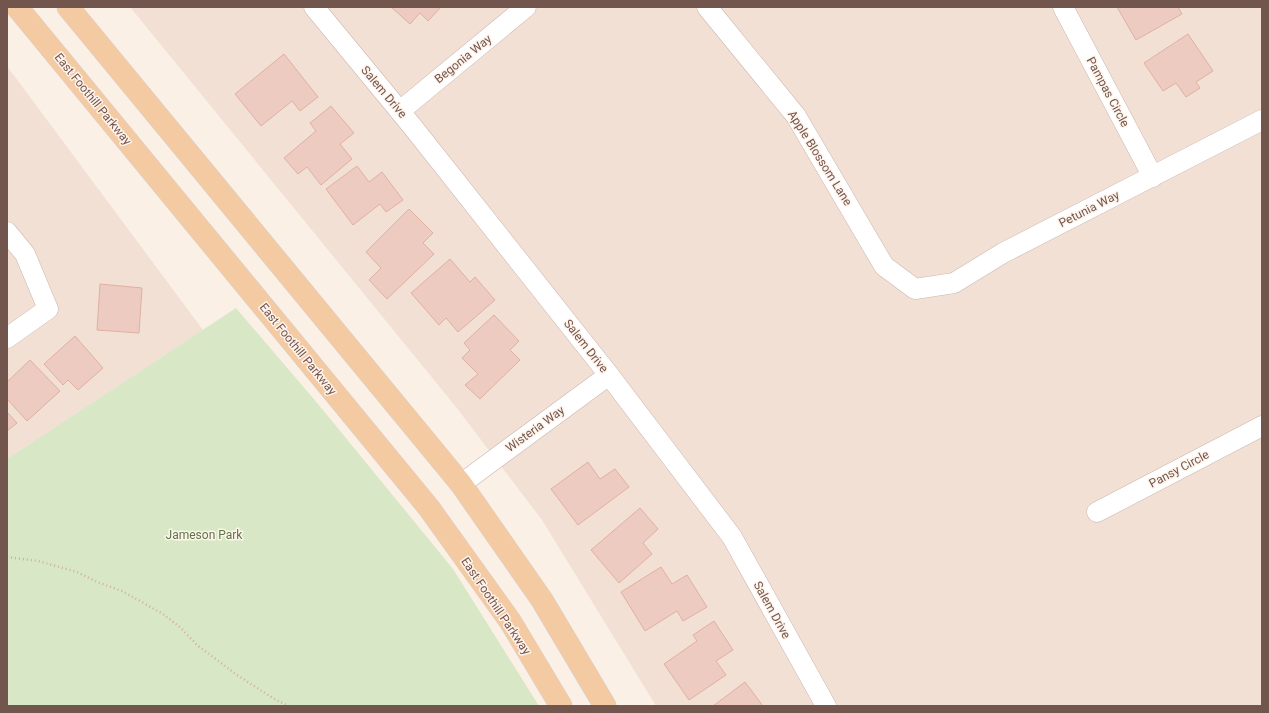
<svg xmlns="http://www.w3.org/2000/svg" width="1269" height="713" font-family="Roboto,sans-serif">
<style>
.residential{fill:#f2e0d5}
.green{fill:#d8e7c5}
.building{fill:#eecbc0;stroke:#dfb0a1}
.lines{fill:none;stroke-linecap:round;stroke-linejoin:round}
.street-casing{stroke:#ccb6ad;stroke-width:21}
.primary-casing{stroke:#d8cfcd;stroke-width:23}
.path{stroke:#d3afa3;stroke-width:2.5;stroke-dasharray:1 3;stroke-linecap:butt}
.street{stroke:#fff;stroke-width:20}
.primary{stroke:#f4caa3;stroke-width:22}
.labels{text-anchor:middle;dominant-baseline:central;stroke-width:3;stroke-linejoin:round;paint-order:stroke}
.street-label{font-size:12px;fill:#72554d;stroke:#fef4ec}
.park-label{font-size:12px;fill:#5b7745;stroke:#fef4ec}
</style>
<rect width="100%" height="100%" fill="#fbf0e6"/>
<!-- residential -->
<path class="residential" d="M130 7H1262V706H656L542 520 456 407Z
M7 66 203 330 7 459Z"/>
<!-- green -->
<path class="green" d="M236 308 318 404 453 569 539 706H7V459Z"/>
<!-- building -->
<path class="building" d="M391 7H441L428 21 420 13 410 24Z
M1117 7H1178L1182 14 1136 40Z
M1188 34 1213 71 1196 82 1200 88 1186 97 1176 83 1163 91 1144 63Z
M284 54 318 97 300 111 292 101 261 126 235 94Z
M331 106 354 133 340 144 352 159 321 185 307 167 298 174 284 158 316 131 310 123Z
M357 166 369 182 382 172 403 200 386 212 380 204 353 225 326 189Z
M409 209 433 233 423 243 434 254 387 299 369 280 381 268 366 252Z
M450 259 470 282 475 277 495 300 458 332 446 318 439 325 411 293Z
M100 284 142 288 139 333 97 330Z
M494 315 519 341 510 350 520 360 480 399 465 385 478 374 462 358 470 350 464 343Z
M75 336 103 368 78 390 68 380 63 385 44 364Z
M30 360 60 391 27 421 7 399V382Z
M7 412 17 423 7 431Z
M588 462 600 479 615 469 629 487 578 525 551 489Z
M640 508 658 529 643 543 652 554 619 583 591 550Z
M661 567 672 584 687 575 707 607 683 621 677 611 645 631 621 592Z
M714 621 733 650 716 661 726 675 689 700 664 664 697 641 693 635Z
M745 682 763 706H713Z"/>
<g class="lines">
<defs>
<path id="street" d="M314 7 412 126 609 375 732 537 826 706
M707 7 796 116 884 266 915 289 954 283 1003 253 1262 120
M1063 7 1153 177
M400 111 526 7
M7 232 25 254 48 309 7 338
M461 484 609 375
M1097 512 1262 426"/>
<path id="primary" d="M17 7 429 508 510 621 561 706
M68 7 461 484 542 600 605 706"/>
</defs>
<!-- street casing -->
<use href="#street" class="street-casing"/>
<!-- primary casing -->
<use href="#primary" class="primary-casing"/>
<!-- path -->
<path class="path" d="M7 557 38 561 77 572 97 582 122 591 163 614 181 628 197 645 237 675 276 700 289 706"/>
<!-- street -->
<use href="#street" class="street"/>
<!-- primary -->
<use href="#primary" class="primary"/>
</g>
<g class="labels">
<!-- street labels -->
<g class="street-label">
<text transform="translate(463 59) rotate(-39)">Begonia Way</text>
<text transform="translate(384 92) rotate(50)">Salem Drive</text>
<text transform="translate(1108 92) rotate(62)">Pampas Circle</text>
<text transform="translate(93 99) rotate(51)">East Foothill Parkway</text>
<text transform="translate(820 158) rotate(58)">Apple Blossom Lane</text>
<text transform="translate(1089 209) rotate(-27)">Petunia Way</text>
<text transform="translate(586 346) rotate(52)">Salem Drive</text>
<text transform="translate(298 349) rotate(51)">East Foothill Parkway</text>
<text transform="translate(535 429) rotate(-36)">Wisteria Way</text>
<text transform="translate(1179 469) rotate(-28)">Pansy Circle</text>
<text transform="translate(496 606) rotate(56)">East Foothill Parkway</text>
<text transform="translate(772 610) rotate(61)">Salem Drive</text>
</g>
<!-- park labels -->
<g class="park-label">
<text x="204" y="535">Jameson Park</text>
</g>
</g>
<!-- border -->
<rect width="1269" height="713" fill="none" stroke="#72554d" stroke-width="16"/>
</svg>
